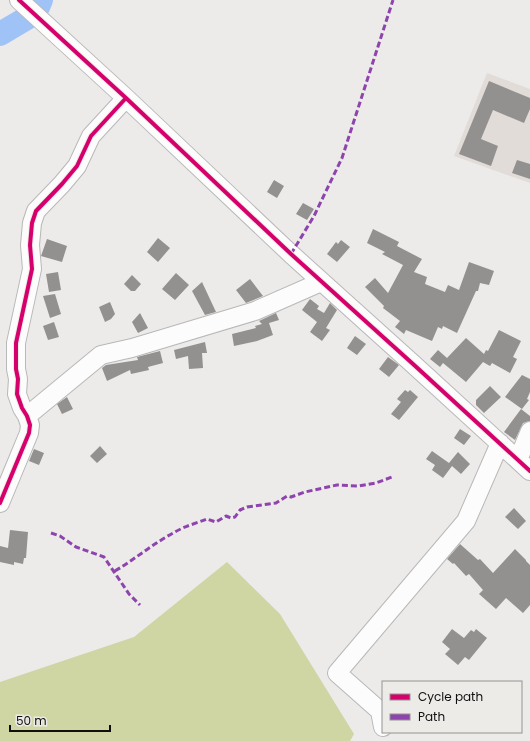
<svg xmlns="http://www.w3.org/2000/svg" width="530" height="741" font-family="Poppins,sans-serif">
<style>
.built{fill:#e1dcd8}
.green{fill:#cfd5a3}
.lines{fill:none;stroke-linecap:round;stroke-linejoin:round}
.river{stroke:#a0c3f7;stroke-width:24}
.building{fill:#929190}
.minor-casing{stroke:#b9b8b8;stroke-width:20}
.minor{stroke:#fcfcfc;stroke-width:18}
.quiet{stroke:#8e44ad;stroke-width:3;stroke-dasharray:6 3;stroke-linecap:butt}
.cycleway-casing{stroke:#edebe8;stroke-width:6}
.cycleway{stroke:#d6006c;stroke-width:4}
</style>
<rect width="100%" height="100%" fill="#ecebe9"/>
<!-- built -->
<path class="built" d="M487 73 530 89V183L454 156Z"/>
<!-- green -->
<path class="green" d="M227 562 280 614 354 734 350 741H0V682L134 637Z"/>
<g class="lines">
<!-- river -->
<path class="river" d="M38 7 41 0
M0 34 27 18"/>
</g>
<!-- building -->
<path class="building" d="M489 81 530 98V109L524 123 493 110 481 139 498 146 491 166 459 154Z
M517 160 530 164V179L512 173Z
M274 180 284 186 277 198 267 192Z
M303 203 314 209 307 220 296 214Z
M373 229 399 242 397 246 422 259 414 272 427 277 425 284 445 292 448 285 459 290 469 262 494 271 489 285 480 283 478 291H476L457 333 443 326 442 329 438 327 432 341 406 330 404 334 395 327 400 321 383 308 384 306 365 287 375 278 388 293 403 265 382 254 385 252 367 243Z
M158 238 170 248 158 262 147 252Z
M47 239 67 246 62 262 41 256Z
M341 240 350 247 337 262 327 254 336 242 338 244Z
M58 272 61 290 49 292 46 274Z
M176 273 189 285 175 300 162 289Z
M132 275 141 284 135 291H131L124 284Z
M250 279 263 296 246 303 236 290Z
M202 282 216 312 205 315 192 291Z
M55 294 61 314 50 318 43 296Z
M310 299 319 306 317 309 324 313 330 303 337 310 326 328 330 330 322 341 310 332 317 322 302 310Z
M110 302 115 314 111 319 105 322 99 307Z
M140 313 148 328 138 333 132 322Z
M276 313 279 320 269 323 273 335 257 341 234 346 232 334 256 328 255 326 262 324 259 321Z
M54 322 59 337 48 340 43 326Z
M499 330 521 341 513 357 517 359 510 373 492 363 490 366 483 362 466 382 443 363 440 367 430 359 438 350 447 358 466 338 484 354 486 350 488 351Z
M355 336 366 344 357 355 347 348Z
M205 342 207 353H202L203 368 189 369 188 356 176 359 174 350Z
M160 351 163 363 148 367 149 370 131 374 130 370 107 381 102 368 106 365 138 360 137 357Z
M388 357 399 365 389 377 379 369Z
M522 375 530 379V392L527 399 529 400 522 409 505 397Z
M490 386 501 397 484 413 476 405V400Z
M405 390 408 392 410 390 418 397 399 420 391 414 401 402 397 399Z
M67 397 73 409 62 414 57 404Z
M521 409 530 416V421L523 423 515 440 504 432Z
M460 429 471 436 464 445 454 438Z
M100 446 107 454 97 463 90 456Z
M34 449 44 453 39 465 29 461Z
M432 451 449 463 458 452 470 464 461 474 452 466 443 478 432 470 435 465 426 459Z
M514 508 526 521 518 529 505 517Z
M10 530 28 532 26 558H24L23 564 14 562V565L0 562V546L8 548Z
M460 544 478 560 480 559 493 573 515 549 526 560V561L530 565V605L523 613 506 598 496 609 479 594 483 590 469 574 466 576 454 563 453 564 447 559Z
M452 629 464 638 471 630 474 632 476 629 487 638 469 660 465 657 458 665 445 654 450 649 442 642Z"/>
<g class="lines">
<defs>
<path id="minor" d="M19 0 126 98 291 254 413 364 530 471
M27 416 101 355 132 348 255 311 321 282
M518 460 530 431
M0 503 29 433 30 425 27 416 22 408 17 394 18 379 16 369V343L32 269 30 245 32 223 36 211 62 184 77 166 91 136 126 98
M383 727 380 711 337 673 466 521 500 443"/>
</defs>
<!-- minor casing -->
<use href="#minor" class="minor-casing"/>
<!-- minor -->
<use href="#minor" class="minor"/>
<!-- quiet -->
<path class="quiet" d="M291 254 314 216 342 158 393 0
M51 533 60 536 76 547 104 557 129 594 140 605
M115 571C135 559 154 543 175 532 185 526 197 523 207 519L216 522 226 516 231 518 235 517 240 510 247 507 276 503 287 496 291 497 305 492 337 485 359 486 376 483 392 477"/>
<defs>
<path id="cycleway" d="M19 0 126 98 291 254 413 364 530 471
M0 503 29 433 30 425 27 416 22 408 17 394 18 379 16 369V343L32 269 30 245 32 223 36 211 62 184 77 166 91 136 126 98"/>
</defs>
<!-- cycleway casing -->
<use href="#cycleway" class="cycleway-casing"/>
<!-- cycleway -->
<use href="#cycleway" class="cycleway"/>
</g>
<!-- legend -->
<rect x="382" y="681" width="140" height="52" fill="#edebe8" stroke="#959391"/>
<rect x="390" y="694" width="20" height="6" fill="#d6006c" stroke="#959391"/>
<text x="418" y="701" font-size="12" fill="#100f0f">Cycle path</text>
<rect x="390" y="714" width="20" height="6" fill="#8e44ad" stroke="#959391"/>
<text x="418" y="721" font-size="12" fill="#100f0f">Path</text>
<!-- scale -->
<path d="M10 725v6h100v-6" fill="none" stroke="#100f0f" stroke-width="2"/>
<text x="16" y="725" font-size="12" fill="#100f0f" stroke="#edebe8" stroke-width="3" paint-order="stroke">50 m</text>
</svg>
